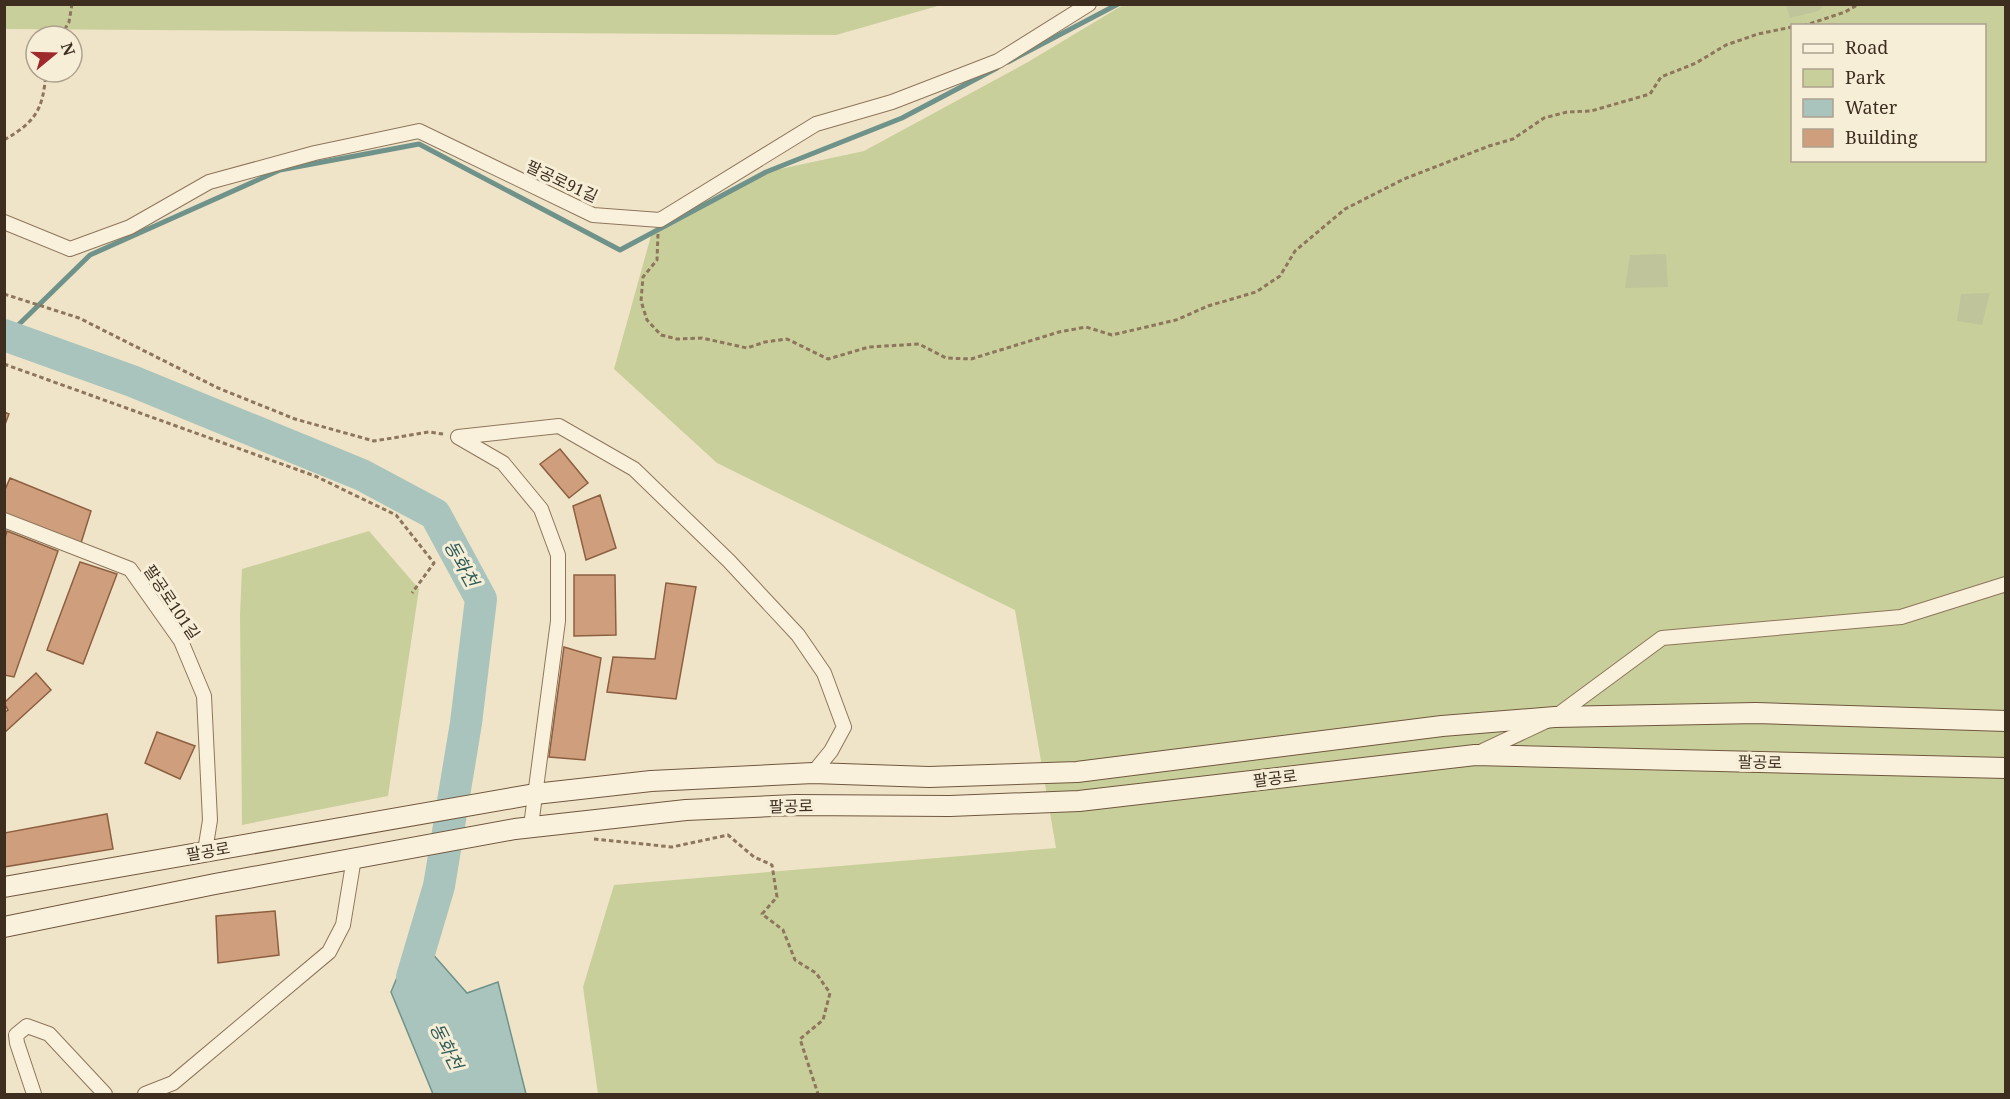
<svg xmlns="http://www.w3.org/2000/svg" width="2010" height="1099" font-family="'Noto Serif','Noto Sans KR',serif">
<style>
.green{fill:#c9cf9b;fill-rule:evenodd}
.cemetery{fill:#bfc49a}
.water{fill:#a9c4bc;stroke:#6f938a;stroke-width:1.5}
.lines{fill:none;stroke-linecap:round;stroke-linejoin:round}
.stream{stroke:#6f938a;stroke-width:5}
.river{stroke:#a9c4bc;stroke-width:32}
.building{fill:#cf9f7d;stroke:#8d5f41;stroke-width:1.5}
.street-casing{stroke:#8d765c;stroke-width:16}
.secondary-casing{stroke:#6f573f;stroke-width:22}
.path{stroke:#8d765c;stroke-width:3;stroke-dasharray:4.5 3;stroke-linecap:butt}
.street{stroke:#faf1dc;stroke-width:14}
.secondary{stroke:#faf1dc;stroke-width:20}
.labels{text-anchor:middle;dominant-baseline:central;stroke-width:6;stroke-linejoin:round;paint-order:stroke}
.street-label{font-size:16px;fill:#3d2e20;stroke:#f7eed8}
.water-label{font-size:18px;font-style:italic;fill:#2f5d5a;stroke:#f7eed8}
</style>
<rect width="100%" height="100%" fill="#f0e4c8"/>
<!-- green -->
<path class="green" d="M5 4H941V5L836 35 5 29Z
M1123 5H2005V1094H598L583 987 614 885 1056 848 1015 610 717 463 614 369 652 232 766 172 864 151 1028 62ZM1792 26H1984V160H1792Z
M369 531 419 589 388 796 242 825 240 615 242 569Z"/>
<!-- cemetery -->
<path class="cemetery" d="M1786 5V4L1824 5 1818 11 1790 18Z
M1666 254 1668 287 1625 288 1630 255Z
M1990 293 1982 325 1957 321 1961 294Z"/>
<!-- water -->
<path class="water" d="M415 934 467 993 498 982 526 1094H433L391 992Z"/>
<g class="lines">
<!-- stream -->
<path class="stream" d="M1008 62 1118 4
M7 336 90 255 280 170 419 144 620 250 766 172 902 118 997 68"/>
<!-- river -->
<path class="river" d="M4 335 132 381 362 475 435 514 481 599 466 723 439 886 412 977 414 982"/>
</g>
<!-- building -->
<path class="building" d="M4 412 9 414 4 427Z
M560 449 588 483 569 498 540 464Z
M10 478 91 511 81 543 4 515V492Z
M600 495 616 548 586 560 573 506Z
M7 531 58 551 14 677 4 675V541Z
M80 562 117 574 83 664 47 650Z
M574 575H615L616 635 574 636Z
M666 583 696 587 676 699 607 692 613 657 655 659Z
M564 647 601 658 585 760 549 757Z
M36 673 51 690 4 733V713L8 710 4 703Z
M157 732 195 746 180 779 145 763Z
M107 814 113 849 4 867V833Z
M275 911 279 955 218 963 216 916Z"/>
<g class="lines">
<defs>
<path id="street" d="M4 222 70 249 130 227 209 182 315 153 419 131 593 215 660 220 816 124 892 102 998 61 1089 4
M4 520 130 569 181 641 204 696 210 820 205 851
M1478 753 1555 717 1662 638 1901 617 2006 584
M531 826 558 621V555L541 509 503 463 458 437 559 426 634 469 729 561 798 635 824 673 844 727 831 751 813 773
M34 1094 17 1043 16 1035 27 1026 49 1034 105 1094
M145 1094 173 1083 329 952 343 925 354 858"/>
<path id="secondary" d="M4 887 535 794 651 781 813 773 929 777 1077 772 1442 726 1555 717 1756 713 2006 721
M4 927 215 884 515 829 686 810 795 805 950 806 1079 801 1475 755 2006 768"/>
</defs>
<!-- street casing -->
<use href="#street" class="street-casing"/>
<!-- secondary casing -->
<use href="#secondary" class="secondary-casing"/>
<!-- path -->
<path class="path" d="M1803 26 1845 12 1859 4
M61 36 69 22 72 4
M4 140C37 121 43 109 46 72
M658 234 657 260 643 277 641 301 647 320 661 335 677 339 702 338 747 348 765 342 787 339 828 359 869 347 919 344 946 358 971 359 1059 332 1086 327 1112 335 1176 320 1208 306 1256 292 1280 276 1295 251 1345 209 1404 179 1489 146 1513 139 1544 118 1567 112 1591 111 1650 94 1661 77 1696 63 1726 45 1758 34 1792 27
M4 294 79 318 218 388 295 419 374 441 429 432 443 434
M4 364 315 476 396 515 434 563 412 593
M594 839 672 847 728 835 754 857 772 865 777 897 762 914 783 930 795 960 816 973 830 993 823 1020 800 1039 818 1094"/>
<!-- street -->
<use href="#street" class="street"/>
<!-- secondary -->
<use href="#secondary" class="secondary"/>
</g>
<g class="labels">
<!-- street labels -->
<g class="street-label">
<text transform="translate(562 181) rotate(25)">팔공로91길</text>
<text transform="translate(172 602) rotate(56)">팔공로101길</text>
<text transform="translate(1760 762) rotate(1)">팔공로</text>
<text transform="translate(1275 778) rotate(-7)">팔공로</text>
<text transform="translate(791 806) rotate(-1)">팔공로</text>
<text transform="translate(208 851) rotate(-10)">팔공로</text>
</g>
<!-- water labels -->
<g class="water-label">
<text transform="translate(462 563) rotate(61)">동화천</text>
<text transform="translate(447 1046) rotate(63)">동화천</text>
</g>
</g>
<!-- border -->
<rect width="2010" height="1099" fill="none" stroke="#3d2e20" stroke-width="12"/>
<!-- legend -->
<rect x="1791" y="24" width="195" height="138" fill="#f7eed8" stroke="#ada18e" stroke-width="1.5"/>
<rect x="1803" y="44" width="30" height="9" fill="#faf1dc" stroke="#ada18e" stroke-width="1.5"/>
<text x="1845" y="54" font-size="18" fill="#3d2e20">Road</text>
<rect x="1803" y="69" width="30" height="18" fill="#c9cf9b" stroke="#ada18e" stroke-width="1.5"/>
<text x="1845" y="84" font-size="18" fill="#3d2e20">Park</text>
<rect x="1803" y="99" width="30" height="18" fill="#a9c4bc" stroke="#ada18e" stroke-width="1.5"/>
<text x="1845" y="114" font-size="18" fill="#3d2e20">Water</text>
<rect x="1803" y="129" width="30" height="18" fill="#cf9f7d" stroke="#ada18e" stroke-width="1.5"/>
<text x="1845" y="144" font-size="18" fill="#3d2e20">Building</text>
<!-- north arrow -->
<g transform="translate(54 54) rotate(71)"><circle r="28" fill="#f7eed8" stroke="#ada18e" stroke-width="1.5"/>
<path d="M0-4.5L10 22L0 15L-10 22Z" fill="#9e2a2b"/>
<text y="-9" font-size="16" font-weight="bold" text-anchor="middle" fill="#3d2e20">N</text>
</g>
</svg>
